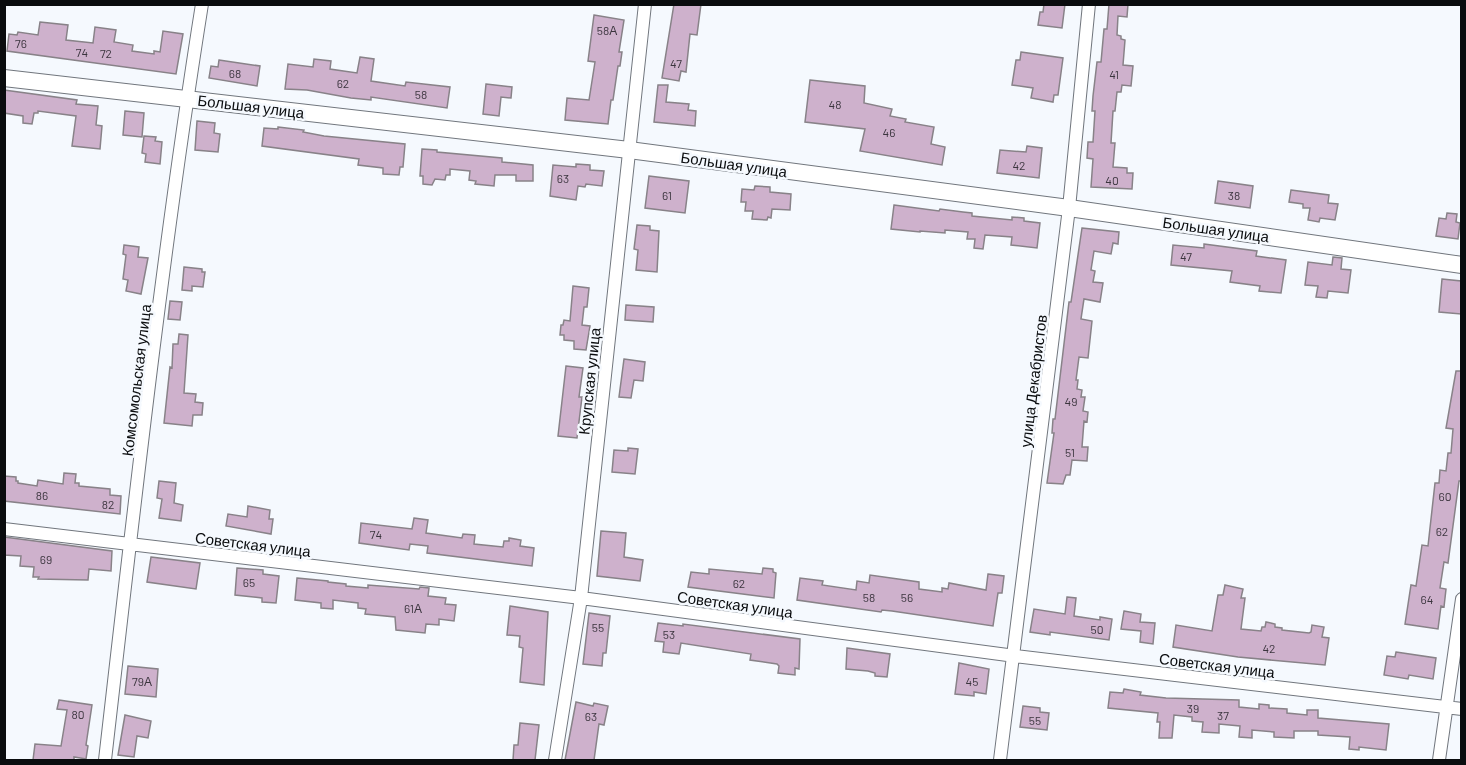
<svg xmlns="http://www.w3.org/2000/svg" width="1466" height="765" font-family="Barlow,sans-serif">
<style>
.building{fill:#ceb1cc;stroke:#888288;stroke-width:1.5}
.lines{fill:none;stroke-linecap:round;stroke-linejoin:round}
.street-casing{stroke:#71767d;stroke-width:14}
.secondary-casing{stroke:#71767d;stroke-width:18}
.street{stroke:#fff;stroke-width:12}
.secondary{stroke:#fff;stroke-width:16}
.labels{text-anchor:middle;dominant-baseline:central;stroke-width:5;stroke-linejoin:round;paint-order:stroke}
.number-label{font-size:12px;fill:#3b353e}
.street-label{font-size:15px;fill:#0a0c0e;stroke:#f5f9fe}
</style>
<rect width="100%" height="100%" fill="#f5f9fe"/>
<!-- building -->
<path class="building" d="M674 4H701L697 35 690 34 686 72 681 71 679 81 662 78Z
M1044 4H1065L1062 28 1038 25 1040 12H1043Z
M1109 4H1128L1127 17 1118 16 1117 35 1121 36V39L1125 40 1123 65 1133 66 1131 86 1122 85 1121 92H1117L1115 111H1113L1111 143H1115L1113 167 1127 168V173H1133L1132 189 1091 187 1093 159 1087 158 1088 142H1093L1095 111H1092L1093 96 1097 62H1101L1104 29H1107Z
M594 15 624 20 619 52H622L620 66H618L613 100H611L608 124 565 120 567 98 589 100 595 62 588 61Z
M40 22 68 25 66 40 93 43 95 27 116 30 114 42 133 45 132 51 154 54V51L160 52 163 31 183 34 176 74 7 51 9 34 17 35 18 32 38 35Z
M1021 52 1063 58 1058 95H1054L1053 102 1031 98 1033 88 1012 85 1016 60H1020Z
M360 57 374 59 371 81 405 86 406 82 450 87 447 108 371 97V100L351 98 307 90 285 89 288 64 313 67 314 59 331 61 330 69 357 73Z
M219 60 260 66 257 86 209 78 211 66 218 67Z
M810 80 865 86 864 103 892 109 890 116 906 119 905 122 934 127 931 144 945 147 942 165 860 151 865 129 805 122Z
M486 84 512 87 511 98 501 97 499 116 483 114Z
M658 85H668L666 102 689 104 688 110 696 111 695 126 654 122Z
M4 90 77 100 76 104 98 106 96 125 102 126 100 149 72 146 76 116 38 111V113H34L32 124 23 123V116L4 113Z
M125 111 144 113 142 137 123 135Z
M197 121 215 123 214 133 220 134 218 152 195 150Z
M278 127 304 130 303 132 324 136 405 144 403 167H400L399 175 383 174V168L358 165 359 159 262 146 264 128 278 129Z
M144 136 156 137 155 141 162 142 160 164 145 162 146 154 142 153Z
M1027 146 1042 148 1039 178 997 173 1000 150 1026 152Z
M422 149 437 150V152L502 158V162L533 165V181H516V175H495L494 186 475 184 476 181 469 180 470 171 450 169V175H446L445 180 435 179 432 185 423 184V176H420Z
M576 164 590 165V170L604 171 602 186 586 184 585 187 578 186 576 200 550 196 553 165 576 167Z
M649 176 689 181 685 213 645 208Z
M1218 181 1253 186 1250 208 1215 203Z
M755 186 770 187V192L791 194 790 210 772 209 771 218 768 217 767 220 752 219 753 211H745L746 202H741L742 189 754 190Z
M1291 190 1329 195 1328 203 1338 204 1335 220 1320 218 1319 222 1308 220 1310 208H1303V204L1289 202Z
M894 205 939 211 940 209 963 212 972 213V216L1012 220V217L1024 218V221L1040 223 1037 248 1011 245 1012 237 985 235 983 249 974 248 975 239H967L968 232 945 230V233L920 231V232L891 229Z
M1447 213 1457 214 1456 222 1460 223 1458 239 1436 236 1439 218 1446 219Z
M637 225 650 226V230L659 231 657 272 636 270 638 250 634 249Z
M1082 228 1119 232 1118 244 1113 243 1111 254 1094 251 1091 270 1095 271 1093 282 1103 283 1100 302 1084 299 1081 319 1092 321 1088 358 1079 357 1076 380H1078L1077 389 1082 390 1081 397H1085L1083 411 1088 412 1087 422 1084 421 1082 447H1088L1087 461 1072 460 1070 475H1066L1063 484 1047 483 1054 433H1052L1053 419H1055L1069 302H1071Z
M1204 244 1257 251 1256 256 1286 260 1281 293 1259 291 1260 286 1230 282 1232 271 1171 265 1173 245 1204 248Z
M124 245 139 247 138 257 148 258 141 294 126 291 128 280 123 279 126 255 123 254Z
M1333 257 1342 258 1341 269 1351 270 1348 293 1328 291 1327 298 1316 297 1318 286 1305 285 1308 262 1332 265Z
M184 267 202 269V272H205L203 287 192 286V291L182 290Z
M1442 279 1461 281V314L1439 312Z
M573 286 589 288 587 307H584L582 325 590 326 586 350 574 349V341L564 340V335H560L561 325H563L564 320 570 321Z
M170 301 182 302 180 320 168 319Z
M626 305 654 307 653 322 625 320Z
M179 334 188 335 184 393 196 394 195 402 203 403 202 415H193L192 426 164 423 170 367 172 368 173 344H178Z
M624 359 645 362 643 381 634 380 631 398 619 397Z
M566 366 583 368 579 397H582L577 438 558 436Z
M1456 371H1461V481H1459L1448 563 1444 562 1440 588 1446 589 1444 607 1441 606 1438 629 1405 624 1411 585 1416 586 1422 545 1428 546 1435 483H1439L1440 470 1446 471 1448 453H1451L1453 429 1446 428Z
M628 448 638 449 635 474 612 472 614 450 628 451Z
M64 473 76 474 75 483H79V486L110 489V495L121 496 120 514 4 501V476L16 477V481H18V483L37 486 38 480 63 484Z
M159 481 176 483 174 503 183 505 181 521 159 518 162 499 157 498Z
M248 506 270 510 269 519H273L271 534 226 526 228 514 247 517Z
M414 518 428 520 426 533 462 538 463 534 475 535 474 544 503 547 504 541H509V538L521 540 520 546 534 548 532 566 427 553 428 546 410 544 409 550 359 543 361 523 412 529Z
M601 531 626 533 624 557 643 560 640 581 597 576Z
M4 537 112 551 111 571 89 569 88 580 38 579 39 577H33L34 567 20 566 21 556 4 555Z
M151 557 200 563 196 589 147 582Z
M237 568 263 570V574L279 576 276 603 262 602V598L235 595Z
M763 568 773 569V572L776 573 774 598 688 587 691 572 709 574V569L762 574Z
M988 574 1004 576 1002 593H998L993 626 892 611 882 610 881 612 797 600 800 578 823 581 822 585 856 590 857 581 869 583 870 575 919 582V589L942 592V588L948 589 949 583 986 590Z
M297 578 328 581V582L346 584V586L368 588V585L419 589 420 587 429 588 428 596 446 598 445 604 456 605 454 621 439 619V625L426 624 425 633 396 630 395 617 365 614 366 609 358 608V603L333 600V609L321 608V603L295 600Z
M1225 585 1243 589 1241 598H1245L1241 629 1261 631 1262 627H1265L1266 622 1275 624V627L1282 628V630L1309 633 1311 632 1312 625 1324 627 1322 637 1329 638 1325 665 1238 657 1173 647 1176 625 1212 631 1218 595H1223Z
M1067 597 1076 598 1074 616 1100 620V617L1112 619 1109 640 1050 632V635L1030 632 1034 609 1065 614Z
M510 606 548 612 544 685 520 682 523 648 519 647 520 636 507 635Z
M1124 611 1141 614 1140 622 1155 623 1153 644 1140 642 1141 631 1121 629Z
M589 613 610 616 606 653H603L602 666 583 664Z
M658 623 683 626V624L800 639 799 669 795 668V675L778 673 779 666 777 664 750 660 751 654 681 643 679 654 663 652 664 642 655 641Z
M847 648 890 654 887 677 875 676V673L868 671 846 669Z
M1396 652 1436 658 1433 679 1409 675 1408 679 1384 675 1387 656 1395 657Z
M959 663 989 669 986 694 974 692V696L955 694Z
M128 666 158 669 156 697 125 694Z
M1124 689 1141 692 1140 695 1166 698 1239 700V707L1259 709V704L1269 705V708L1287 709V713L1307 715V710H1318V718L1389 724 1386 750 1359 747V750L1349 749 1350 737 1318 735V731H1294V738L1274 737V732L1252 730V738L1239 737 1240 726 1219 724V733L1202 732 1203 722 1192 721V717L1174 715 1172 738H1159L1160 722H1157L1158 713 1108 708 1110 692 1123 693Z
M59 700 92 705 86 745 88 746 86 759 74 757V760H33L35 744 61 746 67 710 57 709Z
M576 702 593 706 594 703 608 706 604 725 599 724 594 760H565Z
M1023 706 1040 708V712L1049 713 1047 730 1020 727Z
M125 715 151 721 148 738 137 736 134 757 118 755Z
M520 723 539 725 535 760H513L514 745H518Z"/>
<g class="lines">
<defs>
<path id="street" d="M4 529 581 598 1015 656 1462 709
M105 760C134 508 162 255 202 4
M555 760 581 598 645 4
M1000 760 1069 208 1089 4
M1439 760 1462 599"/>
<path id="secondary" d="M4 78 629 150 1069 208 1462 265"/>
</defs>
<!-- street casing -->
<use href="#street" class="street-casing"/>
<!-- secondary casing -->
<use href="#secondary" class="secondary-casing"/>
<!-- street -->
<use href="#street" class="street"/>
<!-- secondary -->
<use href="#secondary" class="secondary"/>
</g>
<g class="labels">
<!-- number labels -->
<g class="number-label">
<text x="607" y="30">58А</text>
<text x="21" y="43">76</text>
<text x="82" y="52">74</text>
<text x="106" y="53">72</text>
<text x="676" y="63">47</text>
<text x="235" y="73">68</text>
<text x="1114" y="74">41</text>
<text x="343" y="83">62</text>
<text x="421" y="94">58</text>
<text x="835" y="104">48</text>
<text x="889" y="132">46</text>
<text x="1019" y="165">42</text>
<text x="563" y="178">63</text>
<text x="1112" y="180">40</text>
<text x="667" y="195">61</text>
<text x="1234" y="195">38</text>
<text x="1186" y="256">47</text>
<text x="1071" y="401">49</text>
<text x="1070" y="452">51</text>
<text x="42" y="495">86</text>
<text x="1445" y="496">60</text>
<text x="108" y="504">82</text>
<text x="1442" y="531">62</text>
<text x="376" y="534">74</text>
<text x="46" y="559">69</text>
<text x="249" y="582">65</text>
<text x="739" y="583">62</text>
<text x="869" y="597">58</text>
<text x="907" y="597">56</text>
<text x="1427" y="599">64</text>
<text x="413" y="608">61А</text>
<text x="598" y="627">55</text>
<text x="1097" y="629">50</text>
<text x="669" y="634">53</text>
<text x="1269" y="648">42</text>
<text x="142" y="681">79А</text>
<text x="972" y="681">45</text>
<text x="1193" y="708">39</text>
<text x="78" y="714">80</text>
<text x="1223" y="715">37</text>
<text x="591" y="716">63</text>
<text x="1035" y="720">55</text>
</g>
<!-- street labels -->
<g class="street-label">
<text transform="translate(251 106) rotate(7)">Большая улица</text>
<text transform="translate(734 164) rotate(8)">Большая улица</text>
<text transform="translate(1216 229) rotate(8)">Большая улица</text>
<text transform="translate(136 380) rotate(-83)">Комсомольская улица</text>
<text transform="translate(589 381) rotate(-84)">Крупская улица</text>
<text transform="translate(1033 381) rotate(-83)">улица Декабристов</text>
<text transform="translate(253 544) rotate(7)">Советская улица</text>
<text transform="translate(735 604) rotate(8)">Советская улица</text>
<text transform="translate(1217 665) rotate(7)">Советская улица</text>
</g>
</g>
<!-- border -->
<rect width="1466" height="765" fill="none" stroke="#0a0c0e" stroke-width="12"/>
</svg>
